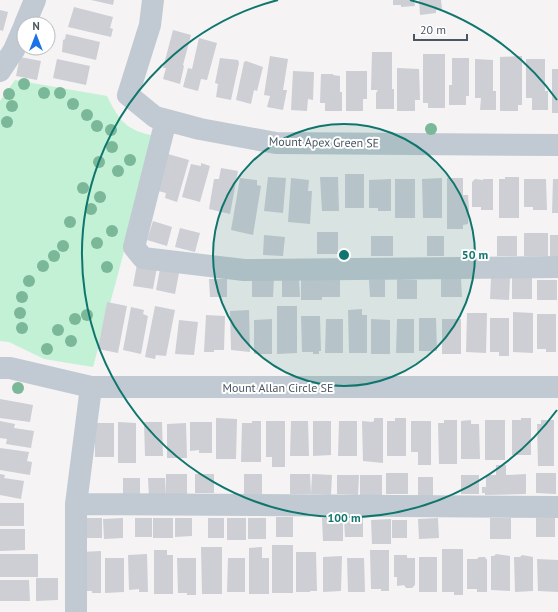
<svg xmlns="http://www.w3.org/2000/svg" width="558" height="612" font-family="'PT Sans',sans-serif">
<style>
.green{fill:#c3f1d5}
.building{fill:#cdcfd5}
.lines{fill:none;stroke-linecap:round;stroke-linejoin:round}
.minor{stroke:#c1cad2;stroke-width:22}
.tree{fill:#7bb799}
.ring{fill:none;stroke:#0f766e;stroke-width:2}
.labels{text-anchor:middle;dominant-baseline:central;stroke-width:4;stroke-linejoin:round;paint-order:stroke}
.street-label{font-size:12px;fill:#4a5661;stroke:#fff}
.centre{fill:#0f766e;stroke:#fff;stroke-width:2}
.ring-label{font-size:12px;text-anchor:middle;font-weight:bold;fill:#0f766e;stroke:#fff;stroke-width:4;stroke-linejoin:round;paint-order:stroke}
</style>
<rect width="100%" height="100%" fill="#f5f3f3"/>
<!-- green -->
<path class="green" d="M15 80 107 96C120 122 126 130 155 136L93 367 44 359 9 342 0 341V101Z"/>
<!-- building -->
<path class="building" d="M91 0H114L113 5Z
M393 0H414L415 6 401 7V5H393Z
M419 0H441L442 9 436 10V13L420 15Z
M74 7 113 17 110 28 113 29 111 37 68 27Z
M0 10 8 12 3 31 0 30Z
M173 30 191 35 183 65 184 66 180 84 163 79 166 68H163Z
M66 34 100 42 96 60 62 52 63 40 65 39Z
M199 38 217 43 207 80 201 79 198 91 183 87 188 68 192 69Z
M372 52H392V89H394V109H376V93L378 90H371Z
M423 54H445V108H428V103H423Z
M270 56 288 59 283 90H287L283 110 267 107 270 96 264 95Z
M522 56V105H518V111H500V57Z
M20 57 41 61 37 80 16 76Z
M220 58 238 60 239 63 231 100 216 97 218 84 215 83Z
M452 58H469V96H466V105H449V85H452Z
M57 59 90 66 86 85 53 78Z
M475 59 493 60V91H496V110H480L481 98H475Z
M526 59H545V91H548V110H532V98H526Z
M246 61 263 67 257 91 254 90 251 104 236 100 244 62Z
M397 68 419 69 420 100H415V111H397Z
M552 69H558V113H552Z
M293 71 314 72 313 100 308 99 307 111 291 110Z
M346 71H367V99H363V111H346Z
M321 74H333V75L340 76V92H342V111H325V103H320Z
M168 154 189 160 177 202 165 198 166 193 158 191Z
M201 163 210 166 200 202 182 197 191 164 201 166Z
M221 168 238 171 230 214 209 209 214 179H219Z
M345 174H364V208H345Z
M268 177 286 178 283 213 264 211Z
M320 177H338L339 211H322Z
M505 177H519V218H499V179H505Z
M240 178 257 180V185L261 186 253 235 231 230Z
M291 178 309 180 308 191H312L310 224 288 222Z
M442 178V218H423L422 179Z
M447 178H463V195H468L469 209 468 224 463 225V229H447Z
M391 179V211H378V208H369V180Z
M395 179H415V218H395Z
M475 179 483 180V179H493V210H481V207H472V182Z
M524 179H546L547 210H533V207H524Z
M553 179H558V213H552Z
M153 221 172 227 167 246 147 240Z
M180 228 200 233 195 252 175 247Z
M317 232H338V254H317Z
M524 233H548V256H524Z
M264 235 285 237 283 256 263 255Z
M550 235H558V256H550Z
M371 236H393V256H371Z
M427 236H444V256H427Z
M497 236H517V256H497Z
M137 264 157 267 153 289 133 286Z
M160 269 179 273 175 294 156 290Z
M252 278H274L273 297H252Z
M282 278H299L300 297H282Z
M301 278H340V297H322V300H301Z
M491 278H510L509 300 490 299Z
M512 278H532V299H512Z
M209 279H227V297H210Z
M385 279V297H370L369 280Z
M397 279 417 280V299H397Z
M441 279H461L462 297H441Z
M537 280H557V300H537Z
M107 302 127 306 118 353 98 349Z
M155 306 175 310 166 356 156 355 155 359 145 357Z
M277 306H297V353L277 354Z
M131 307 144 310 143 314 148 316 141 354 123 350Z
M362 309V315H367V353H349L348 310Z
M249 310 250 352 231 350 230 311Z
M513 312 533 313V353L513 352Z
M467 313H487L486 353 466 352Z
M537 314H556V352H546V349H537Z
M206 315 225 316 224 350H214V352H204Z
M301 316H320L321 351H319V354H313V352H302Z
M419 318H436L437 351H419Z
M490 318H509V356H499V352H490Z
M272 319V354H254V320Z
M326 319H343V353H325Z
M371 319 390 320V354H371Z
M397 319H414V353H396Z
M442 319H461V354H442Z
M179 320 198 322 194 355 175 354Z
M0 399 33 405 30 422 0 418Z
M216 418 237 419 236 459H216Z
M374 418H383V463L363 461 362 421 372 422 374 421Z
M395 418H406V456H387V421H395Z
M521 418H531V455H512V420H521Z
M444 420H457V464H439L438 423H444Z
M471 420V424H479L480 459H461V421Z
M485 420H505V460H485Z
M541 420H554V466H538L537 424H541Z
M0 421 15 424 14 428 34 431 31 448 6 444 7 439 0 438Z
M252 421H261V462H241L242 423H252Z
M266 421H285V467H272V457H266Z
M291 421H308L309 456H290Z
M313 421H331V455L313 456Z
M339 421H357V456H338Z
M411 421H431V465H418V452H411Z
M118 422 136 423V463H118Z
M144 422H162L163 456H145Z
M190 422H212V453H199V450L190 451Z
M95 423H114V457H95Z
M186 423 187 458H167V424Z
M0 448 29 452 27 461 32 462 30 475 0 470Z
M496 465H506V475L526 474V494L485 495V493H482V487H486V475H496Z
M386 473H408V494H386Z
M536 473H556V494L536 493Z
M0 474 5 475 4 478 24 481 21 499 0 495Z
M166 474H187V496H166Z
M195 474H214V493H195Z
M244 474H262V494H244Z
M290 474H310L311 494H290Z
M312 474 332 475 331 495 311 494Z
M337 475H359L358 495 337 494Z
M360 475H382V495H360Z
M461 475H479V494H461Z
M418 477H433V496H418Z
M123 478H140V496H123Z
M148 478H165L166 496 149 497Z
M0 503H24V526H0Z
M276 517H293V537H276Z
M83 518H102V538H83Z
M123 518V538L104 539 103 519Z
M135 518H152V537H135Z
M153 518H173V538H153Z
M175 518H192V536L175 537Z
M208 518H224V538H208Z
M227 518H246V540H227Z
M248 518H266V539H248Z
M322 518H343V541H323Z
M363 518V537H345L344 519Z
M438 518 439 538 419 539 418 519Z
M490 518H511V539H490Z
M536 518H555V537H536Z
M391 519V544H372L371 520Z
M392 520H407V538H392Z
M0 529H25V550L0 551Z
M272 545H293V593H272Z
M201 547H222V594H202Z
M262 547V558H269V594H249V548Z
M442 549H463V595H454V592H442Z
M154 550H167V555H173V594H154Z
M370 550H389V591H381V589H371Z
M101 551V593H92V591H82L81 552Z
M296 552H316L317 591H310V592H296Z
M0 554H38V577H0Z
M147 554 148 592H139V589L129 590 128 555Z
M496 554 510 556V591L491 590V556H494Z
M394 555H407V558H415V585L412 588H406L404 585 397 586V577H394Z
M522 555 533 557V591L515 592 514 557H520Z
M342 556 341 591 323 592V557Z
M419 557H437V592H419Z
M479 557H485L487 560V592H477V589H467V559H477Z
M105 558H124V592L105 593Z
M177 558H196V595H187V593H178Z
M228 558H245V592H227Z
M347 558H364L365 592H348Z
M537 559 558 560V592L538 591Z
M36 578H58V600L36 601Z
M0 580H29L30 601H0Z"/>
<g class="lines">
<!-- minor -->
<path class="minor" d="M153 0 150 25 128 95 155 117 200 129 276 143 558 145
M25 24 35 0
M0 71 14 50 24 27
M166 120 134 247 143 258 244 270 558 267
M0 368H10L91 387H558
M76 504 558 507
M76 612V504L91 387"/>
</g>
<!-- trees -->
<g class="tree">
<circle cx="24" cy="84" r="6"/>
<circle cx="44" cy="93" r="6"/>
<circle cx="60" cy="93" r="6"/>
<circle cx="9" cy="94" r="6"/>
<circle cx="73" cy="104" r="6"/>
<circle cx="12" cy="106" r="6"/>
<circle cx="87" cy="115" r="6"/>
<circle cx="7" cy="122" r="6"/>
<circle cx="97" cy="126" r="6"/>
<circle cx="431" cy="129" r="6"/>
<circle cx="111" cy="130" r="6"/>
<circle cx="112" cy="147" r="6"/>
<circle cx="130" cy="160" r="6"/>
<circle cx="99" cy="162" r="6"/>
<circle cx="118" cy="171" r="6"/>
<circle cx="83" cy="188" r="6"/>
<circle cx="100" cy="197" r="6"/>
<circle cx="91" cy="209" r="6"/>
<circle cx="70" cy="222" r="6"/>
<circle cx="112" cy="231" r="6"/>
<circle cx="97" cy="243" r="6"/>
<circle cx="63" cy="246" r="6"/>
<circle cx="54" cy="256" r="6"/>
<circle cx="43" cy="266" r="6"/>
<circle cx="107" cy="267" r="6"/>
<circle cx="29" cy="281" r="6"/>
<circle cx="22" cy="297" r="6"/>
<circle cx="20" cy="313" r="6"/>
<circle cx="87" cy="315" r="6"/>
<circle cx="75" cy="319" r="6"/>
<circle cx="22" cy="328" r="6"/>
<circle cx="58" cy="330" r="6"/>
<circle cx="71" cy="341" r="6"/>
<circle cx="47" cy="349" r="6"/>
<circle cx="18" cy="388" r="6"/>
</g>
<!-- distance rings -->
<circle cx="344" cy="255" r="131" fill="#0f766e" fill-opacity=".12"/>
<g class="ring">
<circle cx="344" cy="255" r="131"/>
<path d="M557 410A263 263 0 1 1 278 0M410 0A263 263 0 0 1 557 100"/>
</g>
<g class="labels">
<!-- street labels -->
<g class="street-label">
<text transform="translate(324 142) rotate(1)">Mount Apex Green SE</text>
<text x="278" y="387">Mount Allan Circle SE</text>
</g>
</g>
<circle cx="344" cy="255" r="6" class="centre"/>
<g class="ring-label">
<text x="475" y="259">50 m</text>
<text x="344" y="522">100 m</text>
</g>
<!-- north arrow -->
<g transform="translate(36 36)"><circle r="19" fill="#ffffff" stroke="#b7bbc0"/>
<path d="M0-3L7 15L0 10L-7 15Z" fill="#1a73e8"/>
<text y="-6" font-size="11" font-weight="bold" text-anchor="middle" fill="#4a5661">N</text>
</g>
<!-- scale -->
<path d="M414 34v6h53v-6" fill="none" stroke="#4a5661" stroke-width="2"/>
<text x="420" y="34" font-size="12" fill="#4a5661" stroke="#ffffff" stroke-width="3" paint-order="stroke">20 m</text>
</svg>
